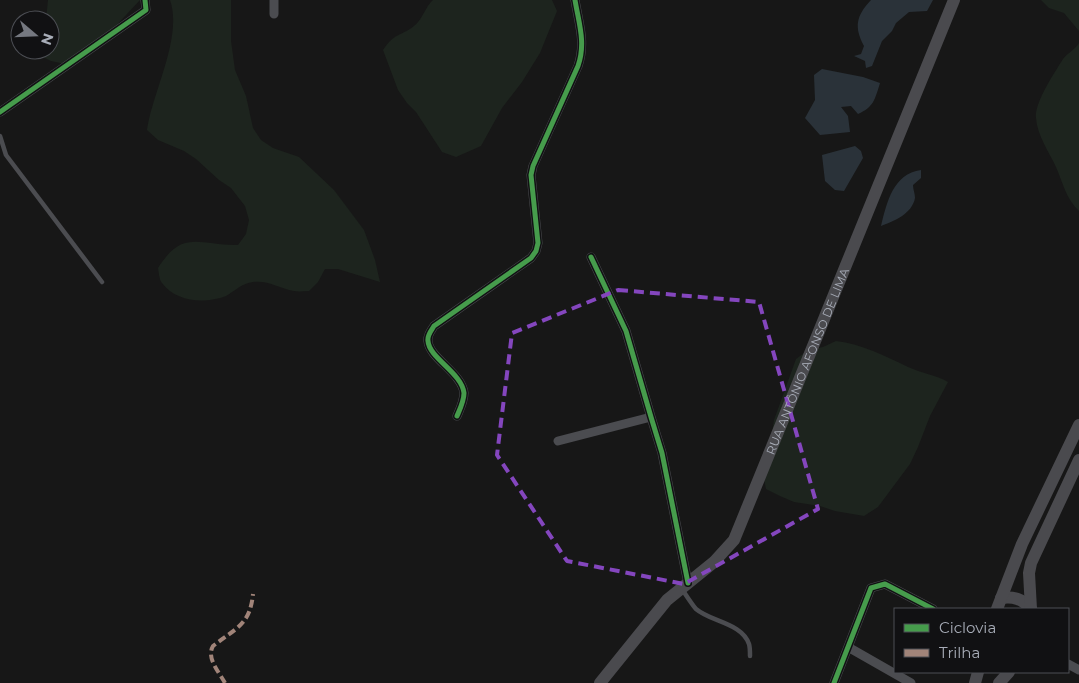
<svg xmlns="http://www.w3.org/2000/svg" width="1079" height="683" font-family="Montserrat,sans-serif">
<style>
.green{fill:#1d241e}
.water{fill:#2a3239}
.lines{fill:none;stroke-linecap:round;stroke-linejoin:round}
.service{stroke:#4b4c50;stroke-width:4.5}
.minor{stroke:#4b4c50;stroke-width:9}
.secondary{stroke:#4a4a4e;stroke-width:12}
.quiet{stroke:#a18479;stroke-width:4;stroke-dasharray:8 4;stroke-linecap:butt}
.cycleway-casing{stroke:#111113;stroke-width:8}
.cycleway{stroke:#469c4c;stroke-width:5}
.marked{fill:none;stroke:#8446be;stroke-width:4;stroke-dasharray:10 6;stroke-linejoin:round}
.labels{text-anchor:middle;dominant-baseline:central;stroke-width:4;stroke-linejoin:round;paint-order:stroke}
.street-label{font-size:12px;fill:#a8adb8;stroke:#111113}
</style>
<rect width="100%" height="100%" fill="#171717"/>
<!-- green -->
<path class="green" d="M48 0H140L112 30 65 64 51 61 39 55 40 50H50V20H46Z
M170 0H231V41L235 70 246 96 253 128 261 140 273 148 299 157 334 190 364 230 375 260 380 282 338 269H325L318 282 309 291C304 291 299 292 294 291 279 288 268 280 253 282 242 283 235 291 226 296 205 304 176 302 162 283 159 279 159 273 158 268 183 228 200 246 238 245L246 234 249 220 245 206 231 188 219 180 196 159 184 151 158 140 147 130C152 93 183 37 170 0Z
M433 0H552L557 11 540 53 522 82 502 108 481 146 456 157 442 152 416 112 407 103 398 90 383 50C395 32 400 37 414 26 423 19 425 7 433 0Z
M1041 0H1079V31L1064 13 1049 8Z
M1079 43V211C1066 199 1063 183 1056 167 1049 152 1037 135 1036 118 1034 103 1055 72 1063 59 1067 53 1075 50 1079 43Z
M836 341C862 344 885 356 908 367 921 373 936 375 948 382L930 416 918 447 910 464 878 507 864 516 835 511 820 506 794 502 780 496 766 489 763 474 770 446 774 420 796 359 808 350 823 347Z"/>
<!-- water -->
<path class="water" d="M871 0H933L927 11 909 12 896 23 892 31 882 41 872 66 866 68 865 61 854 56 861 54 864 46C854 27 856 16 871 0Z
M822 69 863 77 880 83C875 99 874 107 858 114L851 106 841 107 848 116 850 132 820 135 805 118 815 100 814 75Z
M855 146 861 151 863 158 844 191 835 190 825 181 822 155Z
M921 170V178L913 185C913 189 915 194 915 198 912 214 894 221 881 226 887 202 893 174 921 170Z"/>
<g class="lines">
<!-- service -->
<path class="service" d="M0 136 6 155 102 282
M682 589C686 595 691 603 696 609 711 622 742 623 749 644 750 647 750 652 750 656"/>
<!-- minor -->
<path class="minor" d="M274 0V14
M0 112 146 10 145 0
M591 257 626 331 651 417 662 453 688 583
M457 416C460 409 464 401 464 393 462 373 429 358 428 341 427 335 431 331 434 326L531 258 536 251 538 243 531 175 533 166 578 66C586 43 579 24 575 0
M558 441 651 417
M848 647 911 683
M1068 664 1079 670
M834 683 871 588 885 584 933 609"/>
<!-- secondary -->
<g class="secondary">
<path d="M1001 598C1014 596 1022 599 1031 609"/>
<path d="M997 609 1022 544 1079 425"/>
<path d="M1031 609 1029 573 1031 563 1079 460"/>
<path id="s1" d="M600 683 667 600 714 562 734 540 954 0"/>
<path d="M975 683 978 672"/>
<path d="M999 683 1009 672"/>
</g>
<!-- quiet -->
<path class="quiet" d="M225 683C219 672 206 658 213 646 236 628 250 625 253 594"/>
<defs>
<path id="cycleway" d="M0 112 146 10 145 0
M591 257 626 331 651 417 662 453 688 583
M457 416C460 409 464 401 464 393 462 373 429 358 428 341 427 335 431 331 434 326L531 258 536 251 538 243 531 175 533 166 578 66C586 43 579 24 575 0
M834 683 871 588 885 584 933 609"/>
</defs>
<!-- cycleway casing -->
<use href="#cycleway" class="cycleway-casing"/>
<!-- cycleway -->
<use href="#cycleway" class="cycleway"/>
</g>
<!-- marked area -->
<path class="marked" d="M618 290 759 302 818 509 684 584 567 561 497 455 512 333Z"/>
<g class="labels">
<!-- street labels -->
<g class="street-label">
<text stroke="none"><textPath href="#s1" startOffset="390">RUA ANTÔNIO AFONSO DE LIMA</textPath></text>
</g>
</g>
<!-- legend -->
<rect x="894" y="608" width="175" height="65" fill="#111113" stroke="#4d4f55"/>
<rect x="904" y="624" width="25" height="8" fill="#469c4c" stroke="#4d4f55"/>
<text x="939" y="633" font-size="15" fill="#a8adb8">Ciclovia</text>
<rect x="904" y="649" width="25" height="8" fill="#a18479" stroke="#4d4f55"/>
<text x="939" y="658" font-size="15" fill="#a8adb8">Trilha</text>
<!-- north arrow -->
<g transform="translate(35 35) rotate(109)"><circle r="24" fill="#111113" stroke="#4d4f55"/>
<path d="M0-4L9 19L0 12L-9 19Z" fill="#757880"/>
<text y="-8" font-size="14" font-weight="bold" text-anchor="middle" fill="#a8adb8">N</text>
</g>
</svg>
